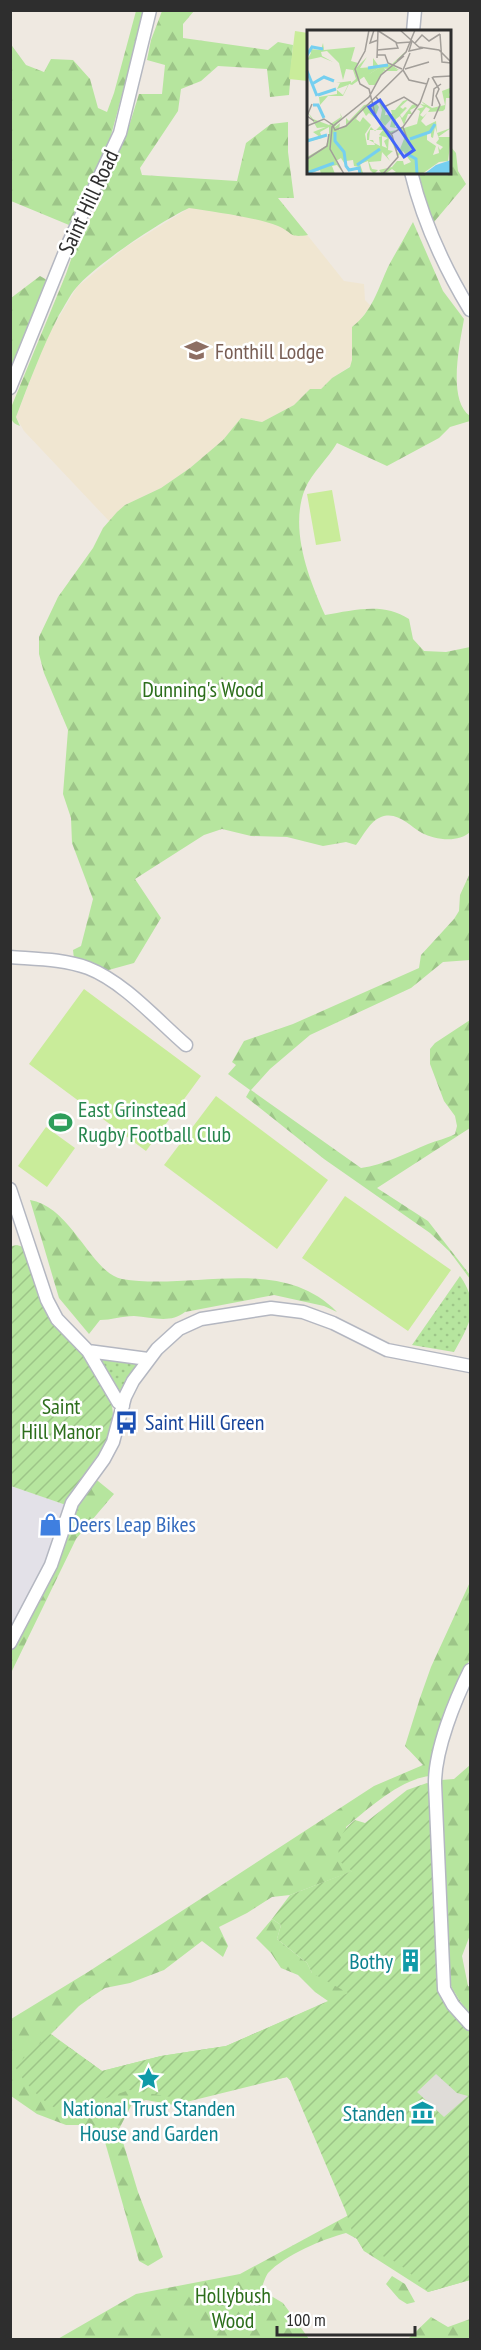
<svg xmlns="http://www.w3.org/2000/svg" width="481" height="2350" font-family="'PT Sans Narrow',sans-serif">
<style>
.industrial{fill:#e3e1e8}
.education{fill:#f0e6d1}
.grass{fill:url(#grass-dots)}
.forest{fill:url(#forest-firs)}
.garden{fill:url(#garden-furrows)}
.pitch{fill:#c9ec9a}
.plaza{fill:#dfdcd8}
.lines{fill:none;stroke-linecap:round;stroke-linejoin:round}
.minor-casing{stroke:#b4b7c1;stroke-width:15}
.minor{stroke:#fff;stroke-width:12}
.labels{text-anchor:middle;dominant-baseline:central;stroke-width:5;stroke-linejoin:round;paint-order:stroke}
.street-label{font-size:22px;fill:#2e2e2e;stroke:#fff}
.education-label{font-size:22px;fill:#785e54;stroke:#fff;text-anchor:start}
.park-label{font-size:22px;fill:#2c6e1b;stroke:#fff}
.leisure-label{font-size:22px;fill:#27864d;stroke:#fff;text-anchor:start}
.transit-label{font-size:22px;fill:#164399;stroke:#fff;text-anchor:start}
.shop-label{font-size:22px;fill:#366cbe;stroke:#fff;text-anchor:start}
.culture-label{font-size:22px;fill:#0d838f;stroke:#fff;text-anchor:end}
.inset-river{fill:none;stroke:#75cff0;stroke-width:3}
.inset-road{fill:none;stroke:#a29e99;stroke-width:1.5}
.view{fill:#4264fb;fill-opacity:0.15;stroke:#4264fb;stroke-width:3}
.inset-edge{fill:none;stroke:#2e2e2e;stroke-width:3}
</style>
<defs>
<pattern id="grass-dots" width="8" height="8" patternUnits="userSpaceOnUse" patternTransform="scale(1.5)"><rect width="8" height="8" fill="#b6e59e"/><path d="M2 2h.1M6 6h.1" fill="none" stroke="#9dc588" stroke-width="1.8" stroke-linecap="round"/></pattern>
<pattern id="forest-firs" width="22" height="20" patternUnits="userSpaceOnUse" patternTransform="scale(1.5)"><rect width="22" height="20" fill="#b6e59e"/><path d="M5 1l3.5 6h-7zM16 11l3.5 6h-7z" fill="#9dc588"/></pattern>
<pattern id="garden-furrows" width="10" height="10" patternUnits="userSpaceOnUse" patternTransform="scale(1.5)"><rect width="10" height="10" fill="#b6e59e"/><path d="M-1 1l2-2M0 10L10 0M9 11l2-2" fill="none" stroke="#9dc588"/></pattern>
</defs>
<rect width="100%" height="100%" fill="#efe9e1"/>
<!-- industrial -->
<path class="industrial" d="M11 1486 66 1505 37 1583 11 1635Z"/>
<!-- education -->
<path class="education" d="M277 197 344 281 364 284 365 300 371 306 359 321 352 327V365L332 378 321 389H310L294 405 262 422 241 418 223 440 190 468 161 488 125 505 109 521 24 431 16 417 47 337 77 287 126 247 189 208V199Z"/>
<!-- grass -->
<path class="grass" d="M460 1276C481 1306 470 1323 454 1352L412 1345Z
M95 1357 139 1362 122 1390 117 1391Z"/>
<!-- forest -->
<path class="forest" d="M136 11H145L110 139 98 168 69 225 11 201 10 43 26 65 44 72 51 59 73 60 90 79 98 108 107 112 114 93Z
M162 11H194L183 24V38L268 50 278 42 293 45 289 95 270 97 267 69 218 66 201 81 181 89 178 111 140 168 142 175 237 181 246 143 271 124 288 122V152L294 198H278L308 235C288 238 294 233 278 226 255 217 214 212 189 208 161 221 95 265 76 288 69 296 65 306 59 315 42 348 29 383 16 417L20 426C11 423 11 419 10 410L66 274 76 245 102 198V184L130 123 139 94H162L165 65 147 60 151 40Z
M450 146 456 153 458 171 466 184 434 222 425 201 417 173 450 172Z
M413 222 443 291 464 319C460 343 447 400 470 416V421L450 427 439 438 387 466 337 443C328 459 312 472 305 489 289 529 309 579 325 615 354 610 384 602 409 619L413 639 424 651 446 652 470 647V832C459 843 435 840 422 833 409 826 398 811 381 817 370 821 363 836 356 845L346 842 323 846 287 837 251 836 222 829 204 835 135 879 161 918 134 963 105 971 74 959 73 950 81 946 93 899 72 843 71 818 63 794 68 730 44 673 39 654V637L58 597 93 548 103 528 117 512 125 505 161 488 190 468 223 440 241 418 262 422 294 405 310 389H321L332 378 350 367 352 360V327C372 312 378 289 388 267 396 252 405 237 413 222Z
M40 276 47 280 11 374V298Z
M470 873V960L443 962 411 988 310 1035 270 1069 251 1090 361 1168C384 1165 406 1153 428 1144 437 1140 446 1139 455 1134L457 1126 455 1116 444 1101 430 1064V1049L435 1043 470 1020V1128L377 1188 428 1221 470 1275V1279L450 1252 430 1233 324 1159 246 1097 250 1090 228 1074 236 1065 232 1062 244 1041 293 1024 419 968 421 955 454 919 459 911 460 895Z
M30 1200C72 1207 91 1273 122 1279 192 1291 280 1254 337 1312L324 1306 274 1295 185 1312C170 1324 152 1317 134 1316 122 1316 111 1320 100 1320L89 1334 59 1298Z
M84 1475 98 1481 114 1494 76 1539 11 1673 10 1635 37 1583 59 1529 66 1505Z
M470 1582V1659L453 1693 444 1717 430 1766V1776C400 1779 368 1809 346 1827L353 1871 290 1895 272 1897 247 1913 219 1927 228 1946 223 1957 202 1941 164 1970 130 1983 105 1988 93 1996 79 2006 51 2034 102 2071 161 2056 226 2046 328 2001 315 1992 298 1975 281 1968 271 1953 256 1938 272 1919 281 1925 277 1939 307 1963 312 1973 433 1868 290 2080 287 2077 173 2100 174 2105 146 2100 132 2104 119 2129 138 2192 163 2257 148 2266 139 2261 103 2135 88 2125H66L37 2114 11 2096V2019L88 1972 374 1786 423 1765 405 1746 420 1698 431 1667Z
M470 1765V1935L462 1956 468 1986 470 1987V2016L452 1988 446 1973 441 1780 454 1779Z
M369 2204 470 2280 428 2292 364 2251 357 2239 346 2233C323 2239 285 2255 268 2273 265 2277 263 2285 261 2290L283 2303 309 2339 56 2340 136 2294 240 2274Z
M392 2276 405 2284 415 2302 407 2304 399 2299 386 2284Z
M431 2317 448 2327 470 2319V2339H408Z"/>
<!-- garden -->
<path class="garden" d="M10 1243 12 1246 17 1245 23 1247 42 1304 58 1327 90 1361 112 1406 114 1422 109 1439 84 1475 66 1505 11 1486Z
M427 1783 430 1784 446 1972 452 1988 470 2016V2280L428 2292C408 2269 395 2257 364 2251L352 2231 346 2212 290 2080 287 2077 174 2105 171 2097 129 2090 101 2100 100 2097C89 2104 78 2113 64 2111 48 2109 21 2080 15 2066L50 2034 102 2071 161 2056 226 2046 348 1993 312 1973 307 1963 277 1939 281 1925 272 1919 290 1895 352 1871 339 1861C337 1843 340 1832 355 1820L365 1823 407 1790Z"/>
<!-- pitch -->
<path class="pitch" d="M295 31 308 33V81L289 79Z
M332 490 341 541 316 545 307 494Z
M84 989 201 1076 146 1151 29 1064Z
M216 1096 328 1180 277 1249 164 1165Z
M46 1127 75 1148 47 1187 18 1166Z
M345 1196 451 1270 408 1331 302 1258Z"/>
<!-- plaza -->
<path class="plaza" d="M436 2074 457 2093 468 2096 444 2117 417 2092Z"/>
<g class="lines">
<defs>
<path id="minor" d="M413 32 415 10
M411 172C423 222 444 267 470 310
M10 388 69 242 120 133 150 10
M10 957C36 959 64 959 88 968 124 982 157 1020 186 1045
M10 1189 47 1300 57 1319 88 1351 118 1402 123 1406
M88 1351 148 1359
M10 1643 51 1565 72 1503 104 1459 113 1442 125 1397 133 1381 157 1349 179 1329 201 1319 271 1308 303 1312 333 1323 387 1350 470 1366
M470 1670C455 1700 435 1749 435 1783L444 1989 453 2005 470 2024"/>
</defs>
<!-- minor casing -->
<use href="#minor" class="minor-casing"/>
<!-- minor -->
<use href="#minor" class="minor"/>
</g>
<!-- icons -->
<defs>
<symbol id="school-bare" viewBox="-9 -9 18 18"><path d="M0-5L7-2L0 1L-7-2ZM-4 1L0 2.5L4 1V4Q0 6-4 4Z" fill="#8d6e63" stroke="#fff" stroke-width="2.5" paint-order="stroke"/></symbol>
<symbol id="stadium-bare" viewBox="-9 -9 18 18"><path d="M0-5a6.5 5 0 1 0 0 10a6.5 5 0 1 0 0-10ZM-3.5-1.8h7v3.6h-7Z" fill="#2e9e5b" stroke="#fff" stroke-width="2.5" paint-order="stroke"/></symbol>
<symbol id="bus-bare" viewBox="-9 -9 18 18"><path d="M-5-6H5V4H4V6H2V4H-2V6H-4V4H-5ZM-3.5-4V0h7V-4ZM-3.5 1.2v1.5H-2V1.2ZM2 1.2v1.5H3.5V1.2Z" fill="#1a4fb4" stroke="#fff" stroke-width="2.5" paint-order="stroke"/></symbol>
<symbol id="shop-bare" viewBox="-9 -9 18 18"><path d="M-5-2.5h2.3a2.7 3.5 0 0 1 5.4 0H5L5.5 6h-11ZM-1.5-2.5h3a1.5 2.3 0 0 0-3 0Z" fill="#3f7fe0" stroke="#fff" stroke-width="2.5" paint-order="stroke"/></symbol>
<symbol id="building-bare" viewBox="-9 -9 18 18"><path d="M-4-6H4V6H1V3H-1V6H-4ZM-2.5-4.3h1.7v1.8h-1.7ZM.8-4.3h1.7v1.8H.8ZM-2.5-1h1.7V.8h-1.7ZM.8-1h1.7V.8H.8Z" fill="#0f9aa8" stroke="#fff" stroke-width="2.5" paint-order="stroke"/></symbol>
<symbol id="sight-bare" viewBox="-9 -9 18 18"><path d="M0-6L1.8-2.2L6-1.7L2.9 1.2L3.7 5.4L0 3.3L-3.7 5.4L-2.9 1.2L-6-1.7L-1.8-2.2Z" fill="#0f9aa8" stroke="#fff" stroke-width="2.5" paint-order="stroke"/></symbol>
<symbol id="museum-bare" viewBox="-9 -9 18 18"><path d="M0-6L6-3V-2H-6V-3ZM-5-1h2V3h-2ZM-1-1h2V3h-2ZM3-1h2V3H3ZM-6 4H6V6H-6Z" fill="#0f9aa8" stroke="#fff" stroke-width="2.5" paint-order="stroke"/></symbol>
</defs>
<g fill-rule="evenodd">
<use href="#school-bare" x="180" y="334" width="33" height="33"/>
<use href="#stadium-bare" x="44" y="1106" width="33" height="33"/>
<use href="#bus-bare" x="110" y="1406" width="33" height="33"/>
<use href="#shop-bare" x="34" y="1508" width="33" height="33"/>
<use href="#building-bare" x="394" y="1944" width="33" height="33"/>
<use href="#sight-bare" x="132" y="2062" width="33" height="33"/>
<use href="#museum-bare" x="406" y="2096" width="33" height="33"/>
</g>
<g class="labels">
<!-- street labels -->
<g class="street-label">
<text transform="translate(88 202) rotate(-65)">Saint Hill Road</text>
</g>
<!-- education labels -->
<g class="education-label">
<text x="215" y="351">Fonthill Lodge</text>
</g>
<!-- park labels -->
<g class="park-label">
<text x="203" y="689">Dunning's Wood</text>
<text x="61" y="1406">Saint<tspan x="61" dy="25">Hill Manor</tspan></text>
<text x="233" y="2295">Hollybush<tspan x="233" dy="25">Wood</tspan></text>
</g>
<!-- leisure labels -->
<g class="leisure-label">
<text x="78" y="1109">East Grinstead<tspan x="78" dy="25">Rugby Football Club</tspan></text>
</g>
<!-- transit labels -->
<g class="transit-label">
<text x="145" y="1422">Saint Hill Green</text>
</g>
<!-- shop labels -->
<g class="shop-label">
<text x="68" y="1524">Deers Leap Bikes</text>
</g>
<!-- culture labels -->
<g class="culture-label">
<text x="393" y="1961">Bothy</text>
<text x="149" y="2108" text-anchor="middle">National Trust Standen<tspan x="149" dy="25">House and Garden</tspan></text>
<text x="405" y="2113">Standen</text>
</g>
</g>
<!-- overview -->
<g transform="translate(307 30)">
<rect width="144" height="144" fill="#efe9e1"/>
<path d="M75 36 79 41 84 36 91 41H77L68 55H62L53 40H65L62 44Z" fill="#b6e59e"/>
<path d="M16 13 17 20 48 17 44 31 51 33 49 38 60 27 53 38 66 37V28L71 35 85 34 99 21 86 36 92 40 72 38 59 46 61 51 58 46 45 55 42 54 36 66H21L13 75 12 67 30 64V60L36 65 41 55 30 59 33 53H29L44 51V53L49 49 46 40 39 39 36 50 32 33 20 21 14 22 15 26 26 32 14 27 0 30 4 23 2 19 14 20ZM143 58 144 60 142 65 144 68H139L138 79 136 81 121 82 123 79 119 77 113 85 116 87 120 83 114 91 119 96 129 91 130 103 144 98 131 107H144L141 131 132 132 115 144H80L89 142 85 139 78 144H75L72 140 85 137 90 131H96L97 135 104 132 96 121 91 126 82 106 81 120 86 121 80 126 83 131 75 122 74 131 62 132 65 139 71 140 67 144 63 140 61 131 53 134 56 143 53 144 52 138 47 140H44L52 137 47 136 46 130 39 131 40 134 39 136 34 128 29 131 37 144 30 135 25 136 28 144H14L13 140 0 144V127L19 116 22 105 21 104 19 106H17L22 104V97L13 102 15 108 0 112V106L2 109 13 107 6 102 19 97 10 98 0 81 6 89 22 95 34 87 33 83 35 87 27 98 33 93 32 100 39 95V88L42 91 57 75 69 73 72 77 68 88 62 83 59 86 55 79 49 89 53 92 56 87 64 95 58 104 60 115H68L66 110H60V104L64 97 68 101 73 96 80 102 89 100 84 104 91 124 97 109 95 99 83 97 85 88 78 96 73 90 75 80 71 70 79 79 78 85 85 84 84 80H88L96 71 102 69 93 77 96 79 98 77 100 78 93 85 95 88 105 75 108 74 111 76 103 80 105 84H101L97 95 93 86 89 89 88 97 97 98 110 94 113 81 110 79 117 77 113 74 119 75 117 74 114 71 125 78 138 75 135 61ZM128 97 132 109 129 113 136 117 133 120 131 116 132 123 126 125 129 116 120 110V104L124 102V107L126 108ZM63 100H76L72 105 81 108 77 111 80 118 75 116V106L72 107 73 116 62 110Z" fill="#b6e59e" fill-rule="evenodd"/>
<path d="M144 130V144H117L129 135Z" fill="#75cff0"/>
<path class="inset-river" d="M0 25 5 17 16 19M61 38 81 35M0 41 10 66M5 54 17 47 27 51M11 65 29 59M6 75H11L17 88M28 102V111L37 122 39 136 42 140 52 138 53 144M103 109 123 102 128 94M0 111 20 105M102 125 109 129 110 143M50 135 73 119M0 143 27 133"/>
<path class="inset-road" d="M62 0 58 21 48 39 53 54 62 59 69 88 85 105M67 0 63 13 71 10M70 0 90 13 104 12M93 0 113 18M133 4 135 32 144 33M105 11 102 21 116 18M108 13 115 5 122 11 133 4M112 17 132 20 144 32M70 20 91 18 89 13M70 25H78L81 33 95 39M70 28 71 1M90 31 99 22 108 0M98 39 122 32M96 40 102 50 120 54M96 40 103 23M125 47 132 59 129 66 133 75 127 89M126 47 144 46M69 67 77 77 97 67 111 76M5 74 0 86 7 91M125 76 127 59 134 54M0 96 17 89 26 95M26 96 28 100 39 96 96 40M96 97 102 114M84 104 96 97 113 73 122 48M0 129 20 116 22 104M37 144 23 119 25 97 62 67 74 45 97 26M76 144 91 127 85 105"/>
<path class="view" d="M73 70 107 120 97 127 62 77Z"/>
<rect width="144" height="144" class="inset-edge"/>
</g>
<!-- border -->
<rect width="481" height="2350" fill="none" stroke="#2e2e2e" stroke-width="24"/>
<!-- scale -->
<path d="M277 2326v9h138v-9" fill="none" stroke="#2e2e2e" stroke-width="3"/>
<text x="286" y="2326" font-size="18" fill="#2e2e2e" stroke="#ffffff" stroke-width="4.5" paint-order="stroke">100 m</text>
</svg>
